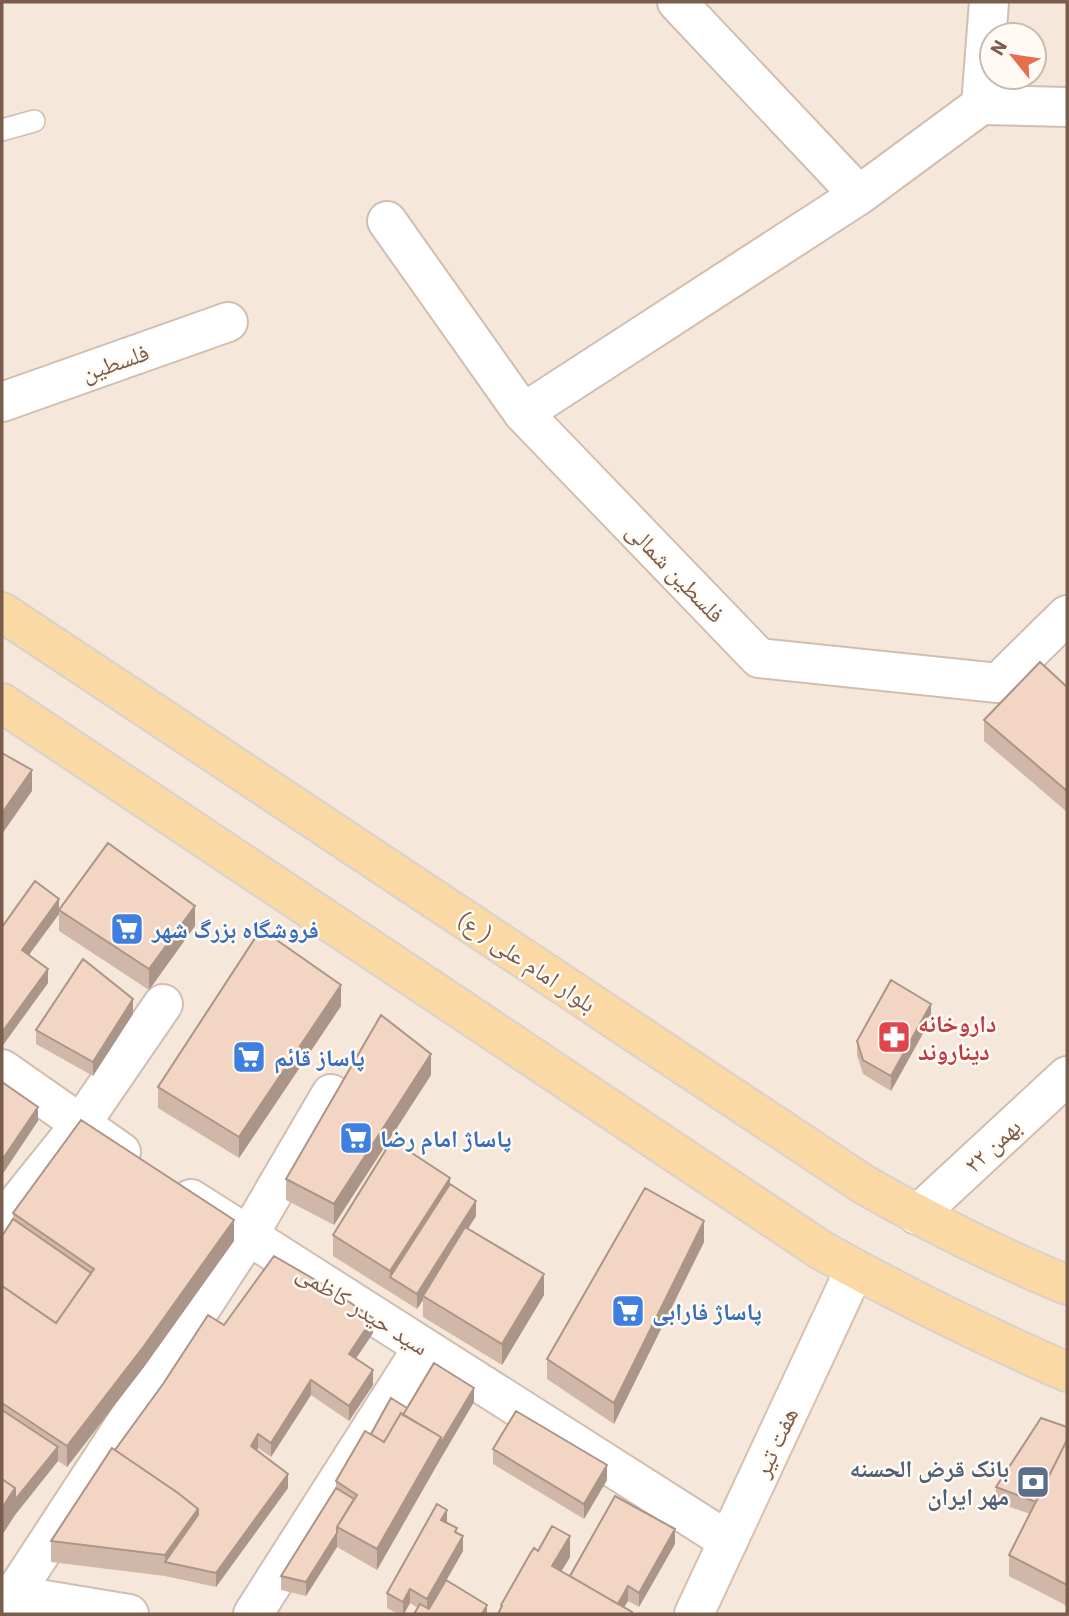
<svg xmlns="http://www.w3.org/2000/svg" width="1069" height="1616" font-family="'IBM Plex Sans','Noto Naskh Arabic',sans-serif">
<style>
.residential{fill:#f5e8da;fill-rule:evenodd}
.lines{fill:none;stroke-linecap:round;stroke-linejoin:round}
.lane-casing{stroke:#d1beb0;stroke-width:24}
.street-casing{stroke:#d1beb0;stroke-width:42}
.secondary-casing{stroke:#d6c0b0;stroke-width:42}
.primary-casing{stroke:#dad1cd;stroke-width:42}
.lane{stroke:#fff;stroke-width:21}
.street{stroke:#fff;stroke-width:38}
.secondary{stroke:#fff;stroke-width:38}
.primary{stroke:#fbd9a5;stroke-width:38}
.wall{fill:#d1b7a8}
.shaded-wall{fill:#aa9588}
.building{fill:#f3d5c3;stroke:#aa9588;stroke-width:2}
.labels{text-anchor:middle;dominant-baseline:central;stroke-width:5;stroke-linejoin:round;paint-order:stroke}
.street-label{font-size:24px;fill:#7a5c4d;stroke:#fffaf3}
.shop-label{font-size:24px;font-weight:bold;fill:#366cbe;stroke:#fffaf3;text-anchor:start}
.health-label{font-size:24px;font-weight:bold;fill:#be3a42;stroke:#fffaf3;text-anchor:start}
.service-label{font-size:24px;font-weight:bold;fill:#4e5e75;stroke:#fffaf3;text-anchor:end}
</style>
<rect width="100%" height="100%" fill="#fdf6ec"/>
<!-- residential -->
<path class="residential" d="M2 2H1067V1614H2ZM992 35H1034V77H992Z"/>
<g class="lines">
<defs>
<path id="lane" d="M2 130 34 121"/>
<path id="street" d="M677 2 859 195 981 105 1067 107
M981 105 989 2
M387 221 523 413 759 658 998 683 1067 615
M2 402 228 322
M523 413 859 195
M2 1069 121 1152
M191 1199 728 1541
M917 1215 1067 1076
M2 1222 80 1125 163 1004
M2 1593 129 1614
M5 1614 14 1594 248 1236 331 1094
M253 1614 423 1347"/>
<path id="secondary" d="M694 1614 855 1269"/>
<path id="primary" d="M2 612 863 1184C929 1222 997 1256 1067 1285
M2 703 821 1250C901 1295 983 1335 1067 1372"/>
</defs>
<!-- lane casing -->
<use href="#lane" class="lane-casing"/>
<!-- street casing -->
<use href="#street" class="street-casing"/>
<!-- secondary casing -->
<use href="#secondary" class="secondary-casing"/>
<!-- primary casing -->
<use href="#primary" class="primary-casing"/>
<!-- lane -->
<use href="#lane" class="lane"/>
<!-- street -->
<use href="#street" class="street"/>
<!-- secondary -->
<use href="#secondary" class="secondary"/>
<!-- primary -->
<use href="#primary" class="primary"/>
</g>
<!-- wall -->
<path class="wall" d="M1067 687V812L984 741V720Z
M59 910 195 926 149 990 59 931V914L29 955 48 983 3 1045 2 1044V927Z
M341 1006 239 1158 158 1108V1087Z
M133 1014 93 1076 36 1044V1030Z
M931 1019 891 1091 863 1074 857 1055V1041Z
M431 1075 334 1225 286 1200V1179Z
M450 1184 476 1216 468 1229 544 1295 502 1365 423 1317V1300L417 1309 333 1256V1235Z
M13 1213 234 1241 144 1367 67 1467 58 1461 15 1515 2 1535V1236L13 1219Z
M704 1242 614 1424 547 1379V1359Z
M373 1333 355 1359 373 1385 349 1421 311 1395 271 1457 258 1448 257 1450 288 1488 216 1587 165 1576 51 1562V1541L115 1450Z
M474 1402 441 1458 377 1570 337 1547 306 1596 281 1590V1576L336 1488V1481L371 1434 407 1408Z
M1067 1427V1606L1009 1576V1555L1030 1514 996 1502V1487Z
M493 1449 607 1480 584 1519 493 1464Z
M447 1523 457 1533 463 1551 446 1581 487 1614 418 1608 410 1603 404 1614H398L387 1608V1593Z
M675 1544 639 1607 628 1601 624 1607 632 1614 501 1609V1605L538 1551 570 1557 561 1571 570 1576Z"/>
<!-- shaded-wall -->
<path class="shaded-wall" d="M32 770V791L2 834V813Z
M59 899V914L22 964V950Z
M195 906V926L149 990V969Z
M48 969V983L3 1045V1031Z
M341 985V1006L239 1158V1137Z
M133 999V1014L93 1076V1062Z
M931 1004V1019L891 1091V1076Z
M431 1054V1075L334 1225V1204Z
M38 1107V1121L2 1175V1160Z
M450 1178V1199L390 1277V1271Z
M476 1201V1216L424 1297 423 1296V1300L417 1309V1294Z
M234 1220V1241L144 1367 67 1467V1446Z
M704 1221V1242L614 1424V1403Z
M544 1274V1295L502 1365V1344Z
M373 1318V1333L349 1369V1354Z
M373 1370V1385L349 1421V1406Z
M311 1380V1395L271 1457V1443Z
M474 1388V1402L441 1458 377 1570V1549L441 1437Z
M258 1434V1448L251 1461V1446Z
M58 1447V1461L15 1515 2 1535V1508L15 1488Z
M607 1465V1480L584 1519V1504Z
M288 1474V1488L216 1587V1573Z
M198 1509V1529L165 1562V1555Z
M447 1510V1525L441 1520Z
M675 1529V1544L639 1607V1593Z
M337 1533V1547L306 1596V1582Z
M463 1536V1551L427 1614V1599Z
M570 1536V1557L552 1587V1566Z
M628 1586V1601L620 1614 618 1604Z
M410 1589V1603L404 1614H403V1602Z
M487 1605V1614H482Z"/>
<!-- building -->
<path class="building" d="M1040 662 1067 687V791L984 720Z
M2 753 32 770 2 813Z
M108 843 195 906 149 969 59 910Z
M35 881 59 899 22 950 48 969 3 1031 2 1030V927Z
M261 929 341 985 239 1137 158 1087Z
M83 959 133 999 93 1062 36 1030Z
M891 980 931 1004 891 1076 863 1060 857 1041Z
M381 1015 431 1054 334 1204 286 1179Z
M2 1082 38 1107 2 1160Z
M81 1120 234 1220 144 1346 67 1446 2 1403V1286L56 1323 94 1269 13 1213Z
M392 1140 450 1178 390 1271 333 1235Z
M450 1184 476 1201 417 1294 390 1277Z
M645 1188 704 1221 614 1403 547 1359Z
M13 1219 91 1273 56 1323 2 1286V1236Z
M465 1227 544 1274 502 1344 423 1296Z
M274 1256 324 1285 373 1318 349 1354 373 1370 349 1406 311 1380 271 1443 258 1434 251 1446 288 1474 216 1573 165 1562 198 1515V1509L178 1493 115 1450 163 1384 208 1315 224 1325Z
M434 1363 474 1388 441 1443V1437L403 1415Z
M391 1398 407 1408 403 1415 401 1413 384 1442 371 1434Z
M2 1410 58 1447 15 1500V1488L2 1479Z
M516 1411 607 1465 584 1504 493 1449Z
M401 1413 441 1437 377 1549 337 1527 357 1495 336 1481 365 1431 384 1442Z
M1041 1418 1067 1427V1440L1036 1502 996 1487Z
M1067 1440V1585L1009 1555Z
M112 1448 178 1493 198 1509 165 1555 51 1541Z
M2 1479 15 1488 2 1508Z
M336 1488 354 1499 337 1527V1533L306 1582 281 1576Z
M615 1496 675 1529 639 1593 628 1586 618 1604 570 1576Z
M437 1504 447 1510 441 1520 457 1528 455 1532 463 1536 427 1599 410 1589 403 1602 387 1593Z
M552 1526 570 1536 552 1566 632 1612 631 1614H498L502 1606 501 1605 530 1554 534 1548 538 1551Z
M446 1580 487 1605 482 1614H414L420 1604 429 1609Z"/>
<!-- icons -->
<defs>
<symbol id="supermarket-square" viewBox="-11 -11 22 22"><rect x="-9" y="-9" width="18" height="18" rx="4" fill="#3f7fe0" stroke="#fffaf3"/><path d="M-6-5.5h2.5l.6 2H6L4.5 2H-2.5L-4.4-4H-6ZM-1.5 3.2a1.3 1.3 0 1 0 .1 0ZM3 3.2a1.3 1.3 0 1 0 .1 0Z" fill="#fff"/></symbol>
<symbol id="pharmacy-square" viewBox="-11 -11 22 22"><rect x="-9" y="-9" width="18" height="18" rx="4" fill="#e0444e" stroke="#fffaf3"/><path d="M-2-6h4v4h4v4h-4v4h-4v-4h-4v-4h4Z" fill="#fff"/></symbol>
<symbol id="bank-square" viewBox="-11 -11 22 22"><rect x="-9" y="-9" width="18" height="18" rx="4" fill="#5c6f8a" stroke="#fffaf3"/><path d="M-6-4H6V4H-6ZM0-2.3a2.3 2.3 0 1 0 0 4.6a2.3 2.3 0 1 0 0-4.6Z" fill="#fff"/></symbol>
</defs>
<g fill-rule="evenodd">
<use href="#supermarket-square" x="108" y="910" width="38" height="38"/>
<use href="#pharmacy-square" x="875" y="1018" width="38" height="38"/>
<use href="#supermarket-square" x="230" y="1038" width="38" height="38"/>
<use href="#supermarket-square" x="337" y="1119" width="38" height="38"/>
<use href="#supermarket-square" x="609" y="1292" width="38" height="38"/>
<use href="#bank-square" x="1014" y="1463" width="38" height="38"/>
</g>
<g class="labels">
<!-- street labels -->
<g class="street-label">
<text transform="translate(115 362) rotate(-19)">فلسطین</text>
<text transform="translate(676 572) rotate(46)">فلسطین شمالی</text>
<text transform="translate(527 961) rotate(34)">بلوار امام علی ( ع)</text>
<text transform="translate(992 1145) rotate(-43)">۲۲ بهمن</text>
<text transform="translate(363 1309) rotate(32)">سید حیدر کاظمی</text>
<text transform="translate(775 1442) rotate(-65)">هفت تیر</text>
</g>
<!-- shop labels -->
<g class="shop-label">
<text x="152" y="929">فروشگاه بزرگ شهر</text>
<text x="274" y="1057">پاساز قائم</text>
<text x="380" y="1138">پاساژ امام رضا</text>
<text x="652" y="1311">پاساژ فارابی</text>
</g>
<!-- health labels -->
<g class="health-label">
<text x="918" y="1023">داروخانه<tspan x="918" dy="28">دیناروند</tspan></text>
</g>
<!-- service labels -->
<g class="service-label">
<text x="1009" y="1468">بانک قرض الحسنه<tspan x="1009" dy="28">مهر ایران</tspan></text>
</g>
</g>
<!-- border -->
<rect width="1069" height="1616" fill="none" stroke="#7a5c4d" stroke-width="7"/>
<!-- north arrow -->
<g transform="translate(1013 56) rotate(300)"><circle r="33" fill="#fffaf3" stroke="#cabbb1" stroke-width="2"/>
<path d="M0-5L12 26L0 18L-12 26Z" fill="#e76f51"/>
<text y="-10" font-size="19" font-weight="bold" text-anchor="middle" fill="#7a5c4d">N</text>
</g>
</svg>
